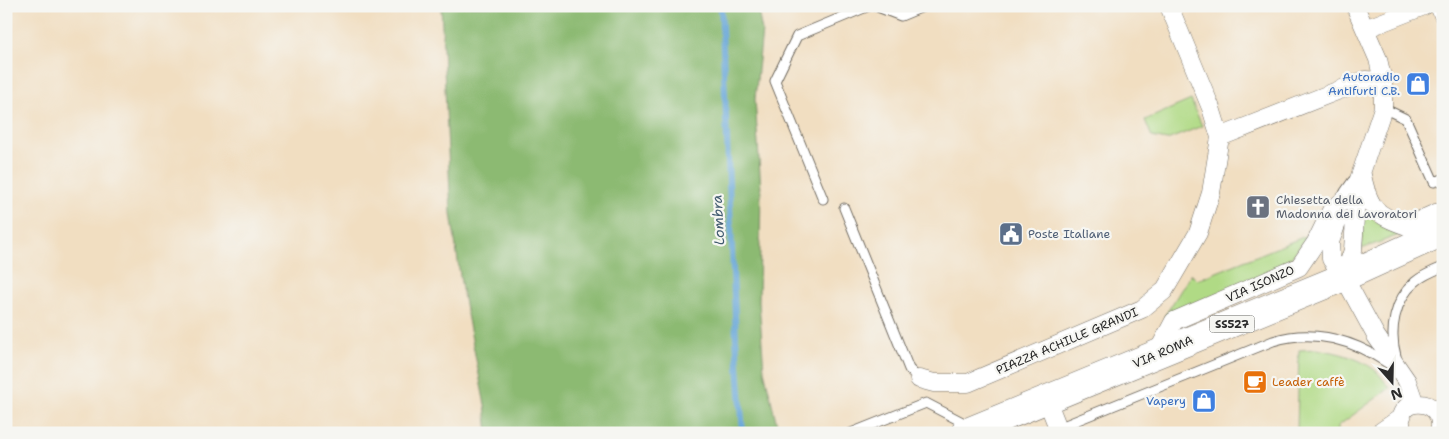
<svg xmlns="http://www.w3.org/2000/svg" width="1449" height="439" font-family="'Shantell Sans',sans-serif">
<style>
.green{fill:#b0da85;stroke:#6e8258}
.forest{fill:#8cba72;stroke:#5c724e}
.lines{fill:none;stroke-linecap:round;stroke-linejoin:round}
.stream{stroke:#64a4d7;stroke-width:6}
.service-casing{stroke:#706a60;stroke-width:11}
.minor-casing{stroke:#706a60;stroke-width:19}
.tertiary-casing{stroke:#706a60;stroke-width:23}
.primary-casing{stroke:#706a60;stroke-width:29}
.service{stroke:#fff;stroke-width:9}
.minor{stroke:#fff;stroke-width:18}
.tertiary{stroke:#fff;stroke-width:21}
.primary{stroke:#fff;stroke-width:28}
.labels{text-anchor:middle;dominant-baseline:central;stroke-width:4.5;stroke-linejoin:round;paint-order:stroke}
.shield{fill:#f6f6f2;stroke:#686867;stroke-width:1}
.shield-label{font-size:11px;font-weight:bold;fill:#2b2b2b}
.shop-label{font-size:12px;fill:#366cbe;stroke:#f6f6f2;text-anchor:end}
.worship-label{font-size:12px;fill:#5b616d;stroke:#f6f6f2;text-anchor:start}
.service-label{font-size:12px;fill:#4e5e75;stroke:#f6f6f2;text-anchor:start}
.street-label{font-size:12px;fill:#2b2b2b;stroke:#f6f6f2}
.food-label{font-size:12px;fill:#c56008;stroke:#f6f6f2;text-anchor:start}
.water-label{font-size:14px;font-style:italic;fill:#425b70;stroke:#f6f6f2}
</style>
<rect width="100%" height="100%" fill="#f6f6f2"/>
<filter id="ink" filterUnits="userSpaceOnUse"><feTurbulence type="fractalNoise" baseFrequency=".02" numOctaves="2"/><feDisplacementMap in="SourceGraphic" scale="10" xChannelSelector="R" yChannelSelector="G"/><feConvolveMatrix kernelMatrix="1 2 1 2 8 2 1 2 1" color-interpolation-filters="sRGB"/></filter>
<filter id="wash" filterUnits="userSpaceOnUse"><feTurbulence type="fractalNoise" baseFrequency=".0096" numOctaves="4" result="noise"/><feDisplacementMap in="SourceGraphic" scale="20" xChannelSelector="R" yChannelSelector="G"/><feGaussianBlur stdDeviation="1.12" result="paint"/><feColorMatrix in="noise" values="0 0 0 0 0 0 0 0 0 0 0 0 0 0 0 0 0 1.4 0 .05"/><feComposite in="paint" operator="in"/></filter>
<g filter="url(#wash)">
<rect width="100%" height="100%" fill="#f1dec1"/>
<!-- green -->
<path class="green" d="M1191 100 1202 126 1167 140 1152 137 1145 120Z
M1364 210C1375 221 1384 229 1399 233V235L1364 248H1361L1363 211Z
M1308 235 1292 257 1273 272 1164 317 1191 274 1197 280Z
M1316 349C1336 352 1358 357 1375 370 1381 375 1385 383 1390 388L1338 426V433H1297L1299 350Z"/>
<!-- forest -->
<path class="forest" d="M441 6H757L762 31 755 99 761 189 759 302 764 370 779 433H488L485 405 462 289 451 213Z"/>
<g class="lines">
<!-- stream -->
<path class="stream" d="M721 6 736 338 743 433"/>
</g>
</g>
<g filter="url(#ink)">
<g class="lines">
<defs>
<path id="service" d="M875 6 901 16 925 6
M1383 108 1406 119 1434 182 1443 179
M823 199 775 81 797 36 869 6
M844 208 909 369 919 379
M1396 356C1389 331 1394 300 1415 282 1423 275 1433 271 1443 267
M1058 428 1273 341C1315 328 1353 340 1389 364
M851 433 926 403 970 426"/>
<path id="minor" d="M1439 6 1443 15
M1365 29 1424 6
M1220 137 1365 80 1383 81
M1362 175C1369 208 1375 215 1407 226L1436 213 1443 212
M1338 220 1330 242 1331 259 1344 277 1376 336 1407 381 1415 404
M1344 277 1353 250 1357 185 1383 108V81L1378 59 1355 6
M1156 355 1174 321 1299 267 1316 242 1331 211 1350 195
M919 379 934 383H968L1142 309 1164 291 1198 233 1211 193 1220 137 1211 108 1169 6
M1047 400 1060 433
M1379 433 1402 417
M1404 433C1386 394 1449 394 1439 433"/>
<path id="tertiary" d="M1350 195 1357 185"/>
<path id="primary" d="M965 433 1344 277 1443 232"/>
</defs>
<!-- service casing -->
<use href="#service" class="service-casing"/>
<!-- minor casing -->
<use href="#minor" class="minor-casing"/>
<!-- tertiary casing -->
<use href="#tertiary" class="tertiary-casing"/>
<!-- primary casing -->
<use href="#primary" class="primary-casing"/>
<!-- service -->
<use href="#service" class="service"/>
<!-- minor -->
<use href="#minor" class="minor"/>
<!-- tertiary -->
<use href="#tertiary" class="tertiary"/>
<!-- primary -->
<use href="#primary" class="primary"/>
</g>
</g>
<!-- icons -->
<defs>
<symbol id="shop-square" viewBox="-11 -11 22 22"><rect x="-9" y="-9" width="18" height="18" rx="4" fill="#3f7fe0" stroke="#f6f6f2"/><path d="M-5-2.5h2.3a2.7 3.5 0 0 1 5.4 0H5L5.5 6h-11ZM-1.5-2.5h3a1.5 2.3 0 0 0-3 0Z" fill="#fff"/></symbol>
<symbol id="church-square" viewBox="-11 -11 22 22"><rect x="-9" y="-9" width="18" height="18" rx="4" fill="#6b7280" stroke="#f6f6f2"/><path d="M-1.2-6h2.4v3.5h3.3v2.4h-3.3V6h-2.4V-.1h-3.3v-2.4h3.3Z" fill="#fff"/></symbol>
<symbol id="civic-square" viewBox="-11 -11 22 22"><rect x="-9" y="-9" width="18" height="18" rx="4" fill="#5c6f8a" stroke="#f6f6f2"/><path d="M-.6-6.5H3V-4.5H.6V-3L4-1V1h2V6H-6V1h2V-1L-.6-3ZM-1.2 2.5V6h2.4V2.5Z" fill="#fff"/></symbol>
<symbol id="cafe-square" viewBox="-11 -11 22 22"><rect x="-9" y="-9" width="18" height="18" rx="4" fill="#e8710a" stroke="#f6f6f2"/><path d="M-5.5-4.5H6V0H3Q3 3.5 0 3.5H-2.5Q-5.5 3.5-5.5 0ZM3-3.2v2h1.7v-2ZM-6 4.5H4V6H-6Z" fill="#fff"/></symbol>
</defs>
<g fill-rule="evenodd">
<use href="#shop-square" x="1404" y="70" width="28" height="28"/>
<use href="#church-square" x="1244" y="193" width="28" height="28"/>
<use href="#civic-square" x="997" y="220" width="28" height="28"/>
<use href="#cafe-square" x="1241" y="368" width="28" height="28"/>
<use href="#shop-square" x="1190" y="387" width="28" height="28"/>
</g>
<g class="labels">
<!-- shield labels -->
<rect class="shield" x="1209.5" y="315.5" width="45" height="17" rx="4"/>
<g class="shield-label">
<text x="1232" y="324">SS527</text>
</g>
<!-- shop labels -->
<g class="shop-label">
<text x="1400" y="77">Autoradio<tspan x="1400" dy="14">Antifurti C.B.</tspan></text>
<text x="1186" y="401">Vapery</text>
</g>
<!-- worship labels -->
<g class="worship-label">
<text x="1276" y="200">Chiesetta della<tspan x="1276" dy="14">Madonna dei Lavoratori</tspan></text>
</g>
<!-- service labels -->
<g class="service-label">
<text x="1028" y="234">Poste Italiane</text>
</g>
<!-- street labels -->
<g class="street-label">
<text transform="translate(1260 284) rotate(-24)">VIA ISONZO</text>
<text transform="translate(1067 341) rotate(-23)">PIAZZA ACHILLE GRANDI</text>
<text transform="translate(1163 352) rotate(-23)">VIA ROMA</text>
</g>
<!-- food labels -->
<g class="food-label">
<text x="1272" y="382">Leader caffè</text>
</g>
<!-- water labels -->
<g class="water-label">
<text transform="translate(718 220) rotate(-93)">Lombra</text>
</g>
</g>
<!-- margin -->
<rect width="1449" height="439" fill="none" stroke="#f6f6f2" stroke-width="25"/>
<!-- north arrow -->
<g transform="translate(1392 382) rotate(160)" stroke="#f6f6f2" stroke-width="4" paint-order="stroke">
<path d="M0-4L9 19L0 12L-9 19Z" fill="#2b2b2b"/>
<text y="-8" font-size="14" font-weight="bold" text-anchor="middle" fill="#2b2b2b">N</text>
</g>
</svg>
